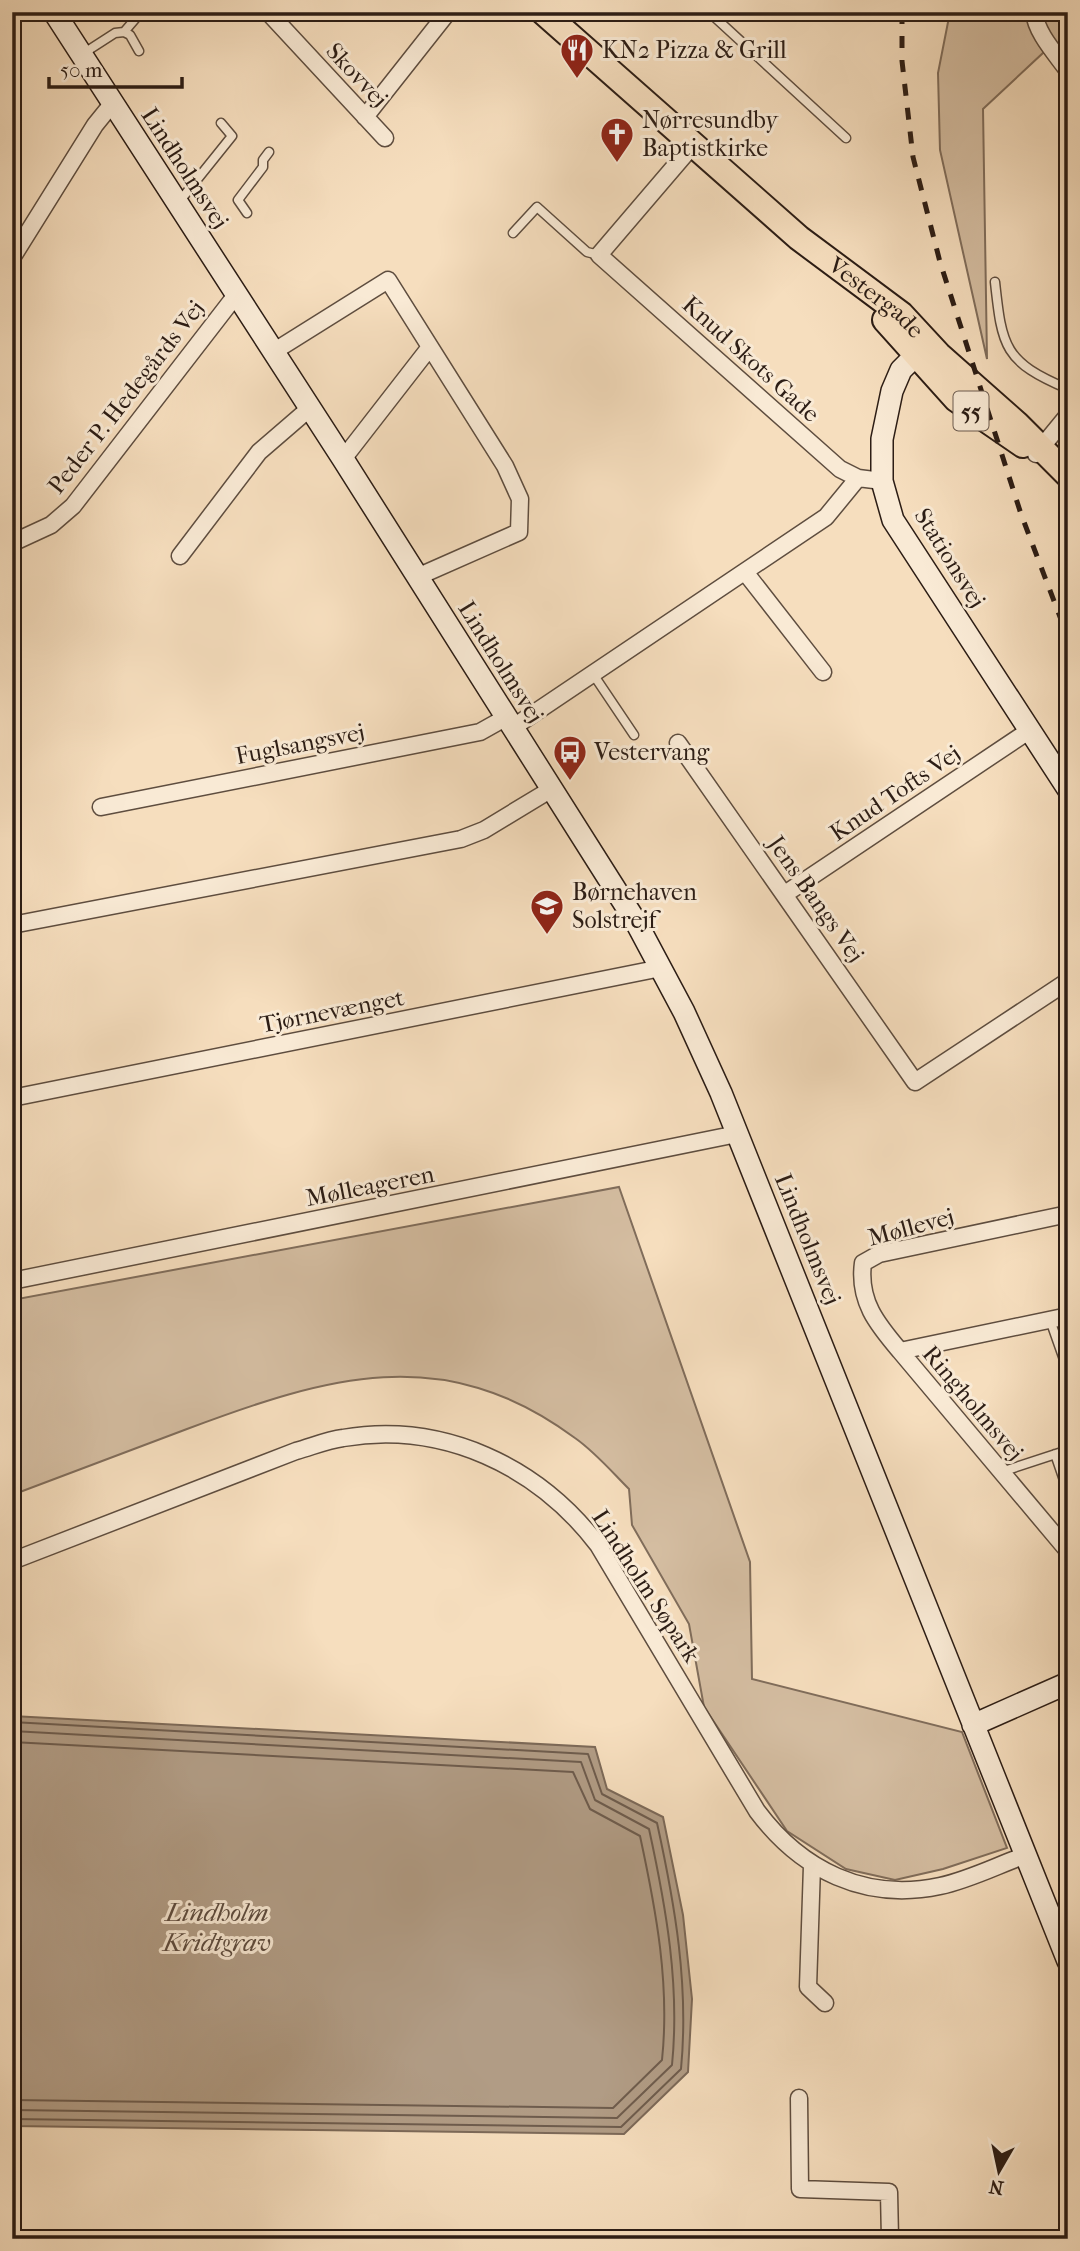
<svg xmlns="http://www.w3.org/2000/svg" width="1080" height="2251" font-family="'IM FELL French Canon',serif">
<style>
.green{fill:#d4bda1;stroke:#806d5b;stroke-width:2}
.water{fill:#b19c85;stroke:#7c6958;stroke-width:2}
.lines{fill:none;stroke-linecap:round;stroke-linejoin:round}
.shore{stroke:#6e5c4d;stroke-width:2}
.lane-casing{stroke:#5e4d3f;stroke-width:11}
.street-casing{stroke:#5e4d3f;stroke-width:19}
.secondary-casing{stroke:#2c1d15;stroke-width:24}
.primary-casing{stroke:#2c1d15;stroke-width:28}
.lane{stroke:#f9ead5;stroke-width:8}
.street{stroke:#f9ead5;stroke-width:16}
.secondary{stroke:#f9ead5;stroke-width:21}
.primary{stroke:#f6debe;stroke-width:24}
.rail{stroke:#2c1d15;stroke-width:5;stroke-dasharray:12 12;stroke-linecap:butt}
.labels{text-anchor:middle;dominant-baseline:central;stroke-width:6;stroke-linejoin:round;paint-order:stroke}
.shield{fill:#f9ead5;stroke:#6a5a4f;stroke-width:2}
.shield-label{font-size:23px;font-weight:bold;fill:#2c1d15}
.poi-label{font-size:24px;fill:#2c1d15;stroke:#f9ead5;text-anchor:start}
.street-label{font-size:24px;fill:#2c1d15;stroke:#f9ead5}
.water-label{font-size:26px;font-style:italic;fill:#5b493c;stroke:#f9ead5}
</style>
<rect width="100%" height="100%" fill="#f6debe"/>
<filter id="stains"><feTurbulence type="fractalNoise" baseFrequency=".00286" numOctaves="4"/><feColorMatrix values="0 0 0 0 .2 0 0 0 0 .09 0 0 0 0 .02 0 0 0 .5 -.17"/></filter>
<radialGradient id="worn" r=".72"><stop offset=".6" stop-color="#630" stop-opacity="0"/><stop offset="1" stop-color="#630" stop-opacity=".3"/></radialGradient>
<!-- green -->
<path class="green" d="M950 12H1068V39L1062 47 1043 53 983 109 987 359 940 150 938 73Z
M619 1187 750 1562 752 1679 962 1732 1007 1848 943 1869 895 1880 846 1869 787 1831 704 1707 689 1624 632 1525 629 1489C612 1472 595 1452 575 1438 443 1340 326 1377 187 1429 129 1451 70 1473 12 1495V1300Z"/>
<!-- water -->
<path class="water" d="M12 1716 595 1747 607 1789 663 1817 683 1915 692 1999 688 2072 624 2134 12 2126Z"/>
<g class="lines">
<!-- shore -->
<path class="shore" d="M12 1722 588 1754 602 1794 657 1823C675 1905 689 1985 681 2069L621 2127 12 2119
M12 1731 581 1762 595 1800 649 1829C666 1907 680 1985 672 2065L617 2118 12 2110
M12 1742 573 1772 590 1809 640 1836C656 1910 670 1984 662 2060L613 2108 12 2100"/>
<defs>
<path id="lane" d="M709 12 846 138
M124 32 136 18
M84 53 115 33 124 32 130 35 139 51
M179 202 232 136 221 123
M247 213 238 200 263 167V160L269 152
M513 233 537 207 587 252 599 255
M995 282C1002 347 1004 362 1068 389
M593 674 634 735
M1050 1320 1068 1371
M1055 1454 1068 1492
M1001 1472 1068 1450"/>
<path id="street" d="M268 12 385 138
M1034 12C1036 33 1056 54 1068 71
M365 117 448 12
M693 145 599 255 840 469 858 478 882 481
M12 258 95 125 112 104
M273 352 388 280 505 466 520 499 519 532 417 577
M1036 454 1068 415
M343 459 430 347
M12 543 51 525 73 506 236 295
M180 556 259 452 310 408
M745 572 823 672
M512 728 826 517 858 478
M678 743 915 1082 1068 981
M101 807 480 732 505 718
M785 894 1030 730
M12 925 461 839 484 830 550 790
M12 1098 661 968
M12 1281 737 1134
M1068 1316 900 1351 1068 1551
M900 1351C877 1324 858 1301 863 1263L879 1254 1068 1214
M12 1561 296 1451C311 1447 327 1440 343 1438 443 1421 538 1466 598 1545L757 1811C801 1870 865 1902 940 1886 969 1880 998 1865 1026 1855
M812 1866 808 1987 825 2003
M799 2098 800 2189 889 2192 890 2239"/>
<path id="secondary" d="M54 12 343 459 636 922 684 1012 721 1093 1068 1961
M928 343 901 370 892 391 882 439V481L893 520 1068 789
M973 1725 1068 1683"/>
<g id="primary">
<path id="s1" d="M543 12 799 238 901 314 939 355 1017 424 1068 475"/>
<path d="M885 320 956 399 1023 445"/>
</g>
</defs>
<!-- lane casing -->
<use href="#lane" class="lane-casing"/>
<!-- street casing -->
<use href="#street" class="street-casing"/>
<!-- secondary casing -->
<use href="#secondary" class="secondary-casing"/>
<!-- primary casing -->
<use href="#primary" class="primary-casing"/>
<!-- lane -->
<use href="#lane" class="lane"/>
<!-- street -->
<use href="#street" class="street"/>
<!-- secondary -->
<use href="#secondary" class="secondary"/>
<!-- primary -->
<use href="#primary" class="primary"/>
<!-- rail -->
<path class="rail" d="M902 12V61L913 157 940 262 1021 514 1068 638"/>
</g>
<!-- icons -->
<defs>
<symbol id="restaurant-pin" viewBox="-11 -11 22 30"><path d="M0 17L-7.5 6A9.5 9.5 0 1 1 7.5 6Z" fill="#8f2418" stroke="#f9ead5"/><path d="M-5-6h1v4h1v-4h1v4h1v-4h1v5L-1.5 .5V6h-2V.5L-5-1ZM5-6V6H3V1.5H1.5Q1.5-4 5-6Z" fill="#fff"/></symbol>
<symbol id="church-pin" viewBox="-11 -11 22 30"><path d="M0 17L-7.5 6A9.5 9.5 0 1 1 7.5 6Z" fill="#8f2418" stroke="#f9ead5"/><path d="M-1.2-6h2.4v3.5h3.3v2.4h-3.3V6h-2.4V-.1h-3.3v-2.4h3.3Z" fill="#fff"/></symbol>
<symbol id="bus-pin" viewBox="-11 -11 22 30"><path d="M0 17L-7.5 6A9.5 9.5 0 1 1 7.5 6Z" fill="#8f2418" stroke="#f9ead5"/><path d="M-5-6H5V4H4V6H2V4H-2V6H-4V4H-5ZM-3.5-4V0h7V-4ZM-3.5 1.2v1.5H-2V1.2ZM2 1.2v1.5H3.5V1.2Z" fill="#fff"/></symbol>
<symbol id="school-pin" viewBox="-11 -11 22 30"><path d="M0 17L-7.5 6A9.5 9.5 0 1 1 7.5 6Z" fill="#8f2418" stroke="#f9ead5"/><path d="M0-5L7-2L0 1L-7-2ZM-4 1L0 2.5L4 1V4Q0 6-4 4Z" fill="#fff"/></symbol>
</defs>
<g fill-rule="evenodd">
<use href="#restaurant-pin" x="558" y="31" width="38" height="52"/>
<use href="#church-pin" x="598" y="115" width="38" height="52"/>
<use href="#bus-pin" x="551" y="733" width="38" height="52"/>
<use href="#school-pin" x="528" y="887" width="38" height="52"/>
</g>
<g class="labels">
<!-- shield labels -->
<rect class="shield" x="953.5" y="391.5" width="35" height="39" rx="5"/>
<g class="shield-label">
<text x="971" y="411">55</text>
</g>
<!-- poi labels -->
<g class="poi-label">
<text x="602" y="50">KN2 Pizza &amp; Grill</text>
<text x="642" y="120">Nørresundby<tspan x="642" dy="28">Baptistkirke</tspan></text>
<text x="594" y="752">Vestervang</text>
<text x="572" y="892">Børnehaven<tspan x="572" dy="28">Solstrejf</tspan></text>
</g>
<!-- street labels -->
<g class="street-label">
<text transform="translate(357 75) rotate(47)">Skovvej</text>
<text transform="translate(185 168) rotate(57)">Lindholmsvej</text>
<text stroke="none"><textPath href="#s1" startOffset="439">Vestergade</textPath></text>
<text transform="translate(751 359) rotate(42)">Knud Skots Gade</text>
<text transform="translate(126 397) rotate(-52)">Peder P. Hedegårds Vej</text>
<text transform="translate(950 558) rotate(58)">Stationsvej</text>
<text transform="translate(501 662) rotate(58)">Lindholmsvej</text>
<text transform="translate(300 744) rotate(-11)">Fuglsangsvej</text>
<text transform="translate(895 793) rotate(-34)">Knud Tofts Vej</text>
<text transform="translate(816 899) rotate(55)">Jens Bangs Vej</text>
<text transform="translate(332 1011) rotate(-11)">Tjørnevænget</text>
<text transform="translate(370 1186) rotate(-11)">Mølleageren</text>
<text transform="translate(911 1227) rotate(-15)">Møllevej</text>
<text transform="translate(808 1239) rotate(68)">Lindholmsvej</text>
<text transform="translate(973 1403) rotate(50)">Ringholmsvej</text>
<text transform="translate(646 1586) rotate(57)">Lindholm Søpark</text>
</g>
<!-- water labels -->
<g class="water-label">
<text x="217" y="1912">Lindholm<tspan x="217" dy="30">Kridtgrav</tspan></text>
</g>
</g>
<!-- margin -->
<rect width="1080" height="2251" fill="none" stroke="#f6debe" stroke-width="42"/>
<rect x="14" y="14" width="1052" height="2223" fill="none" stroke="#2c1d15" stroke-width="3.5"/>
<rect x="21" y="21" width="1038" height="2209" fill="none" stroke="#2c1d15" stroke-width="2"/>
<!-- north arrow -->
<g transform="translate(999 2171) rotate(189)" stroke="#f9ead5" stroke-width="5" paint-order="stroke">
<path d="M0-5L12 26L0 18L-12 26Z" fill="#2c1d15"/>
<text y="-10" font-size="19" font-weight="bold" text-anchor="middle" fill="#2c1d15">N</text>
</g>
<!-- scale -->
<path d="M49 77v10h133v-10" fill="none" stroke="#2c1d15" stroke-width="3.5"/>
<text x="60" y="77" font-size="21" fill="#2c1d15" stroke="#f9ead5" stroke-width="5" paint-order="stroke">50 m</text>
<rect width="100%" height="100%" filter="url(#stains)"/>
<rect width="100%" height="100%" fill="url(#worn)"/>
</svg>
